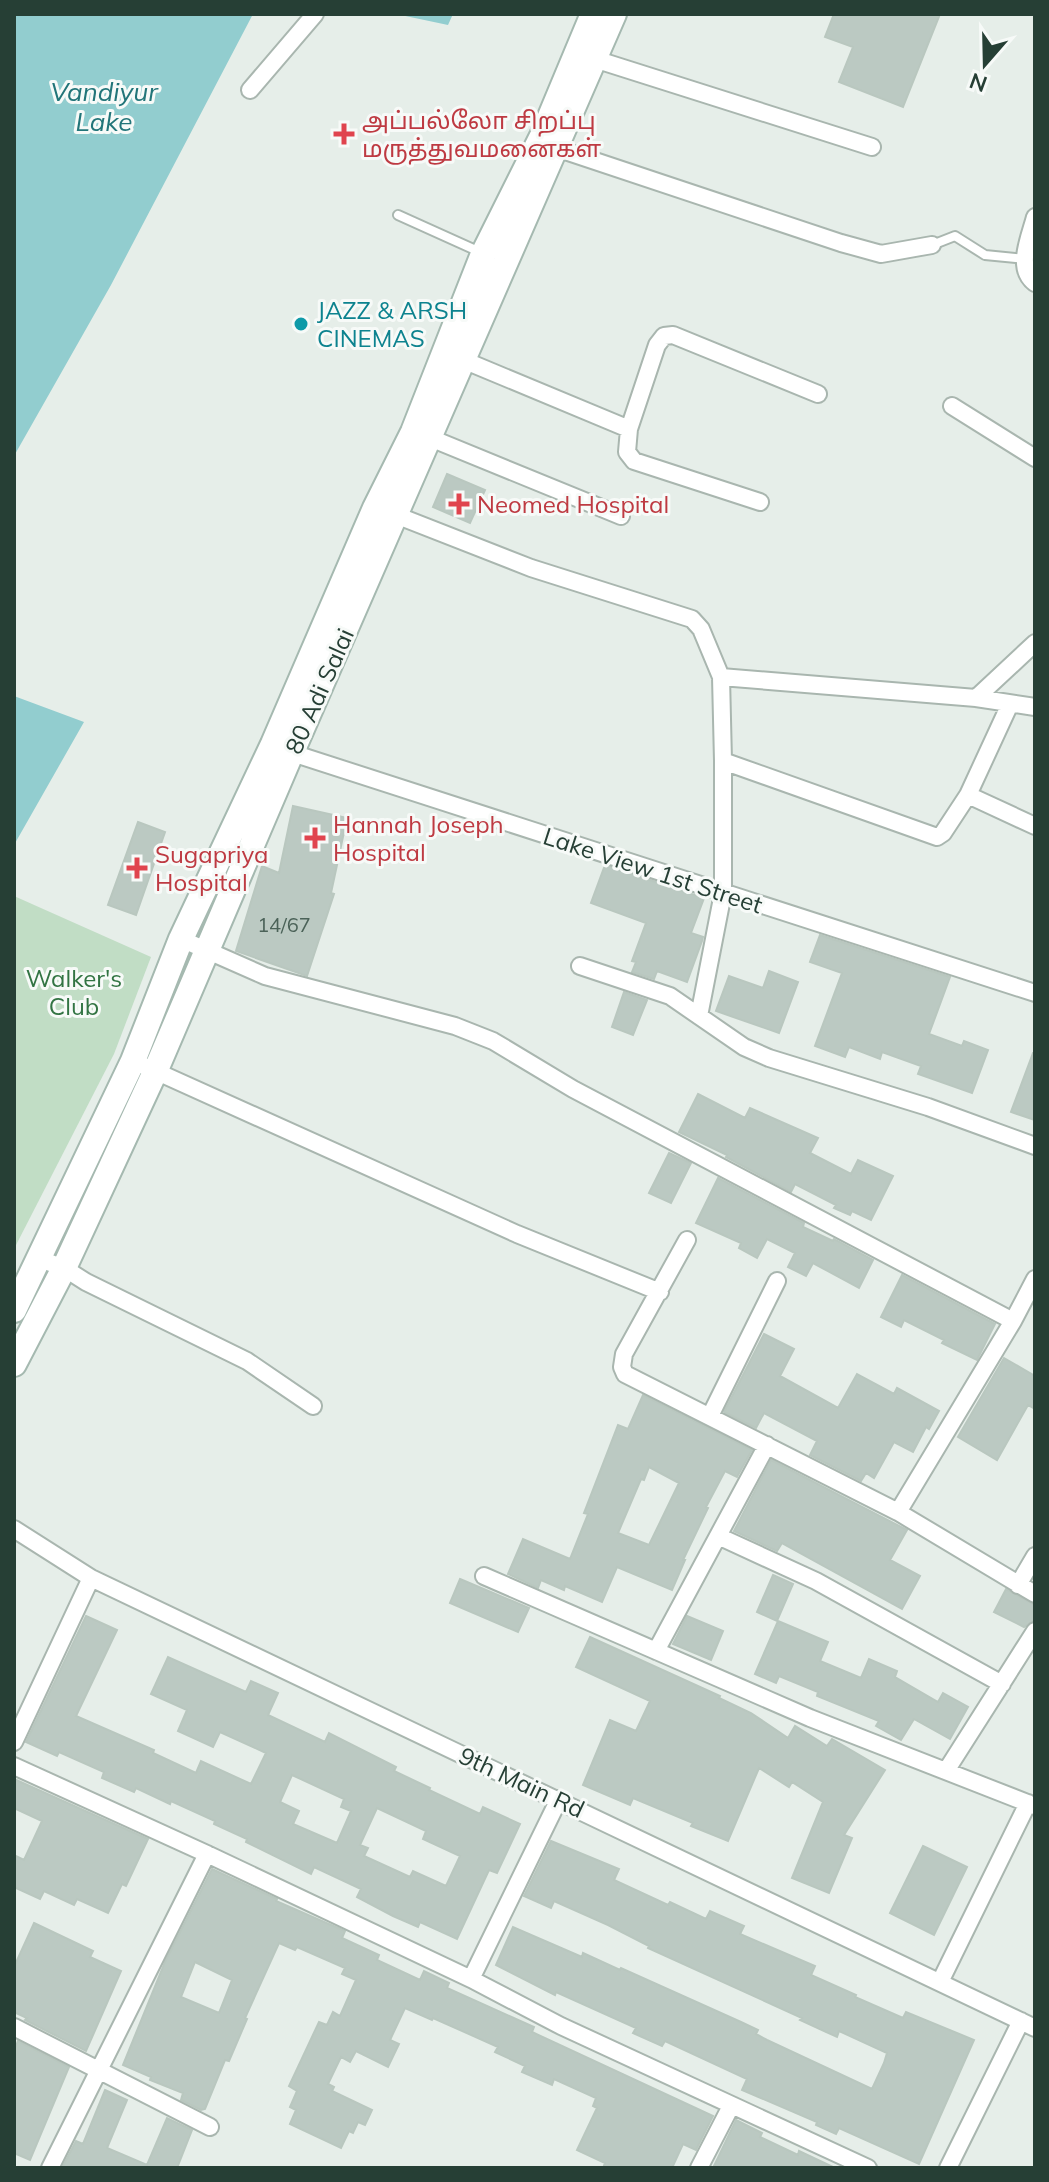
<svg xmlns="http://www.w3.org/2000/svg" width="1049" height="2182" font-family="Mulish,'Noto Sans Tamil',sans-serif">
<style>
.green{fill:#c1ddc5}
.water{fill:#92cdcf}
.building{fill:#bbc9c2;stroke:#b9c7bf;stroke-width:2;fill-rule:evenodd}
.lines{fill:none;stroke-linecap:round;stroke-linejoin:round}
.service-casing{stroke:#a9b6af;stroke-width:12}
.minor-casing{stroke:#a9b6af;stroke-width:20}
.secondary-casing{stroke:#a5b9b0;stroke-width:28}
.service{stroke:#fff;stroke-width:8}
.minor{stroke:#fff;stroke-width:16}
.secondary{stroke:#fff;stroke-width:24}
.health-dot{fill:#e0444e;stroke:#f7faf8;stroke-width:3}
.culture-dot{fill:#0f9aa8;stroke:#f7faf8;stroke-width:3}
.labels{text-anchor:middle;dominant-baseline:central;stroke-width:6;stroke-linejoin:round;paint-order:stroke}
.number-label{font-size:20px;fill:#4b6258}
.health-label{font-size:24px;fill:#be3a42;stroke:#f7faf8;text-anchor:start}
.culture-label{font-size:24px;fill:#0d838f;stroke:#f7faf8;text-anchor:start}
.street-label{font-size:24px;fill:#263f35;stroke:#f7faf8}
.park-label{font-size:24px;fill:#327443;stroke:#f7faf8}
.water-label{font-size:26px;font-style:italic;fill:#227579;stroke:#f7faf8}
</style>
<rect width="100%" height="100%" fill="#e6eee9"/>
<!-- green -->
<path class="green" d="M14 896 151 957 114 1054 14 1249Z"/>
<!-- water -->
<path class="water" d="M14 14H253L111 285 14 456Z
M396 14H453L448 25Z
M14 696 84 722 14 845Z"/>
<!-- building -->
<path class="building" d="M834 14H940L903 107 839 82 853 47 825 37Z
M447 474 485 490 470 523 433 507Z
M293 806 347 818 331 893 334 894 307 976 236 951 262 866 279 873Z
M138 822 165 832 136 915 108 905Z
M605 865 704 898 691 933 703 937 702 941 687 982 657 971 654 979 632 972 636 962 632 961 646 923 591 903Z
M820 935 950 977 929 1034 962 1046 964 1041 988 1050 972 1093 918 1074 921 1066 882 1052 880 1059 849 1047 845 1057 815 1046 842 973 810 962Z
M769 971 798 982 779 1033 716 1011 729 976 763 988Z
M624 992 647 1000 633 1035 612 1027Z
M1033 1053H1035V1120L1011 1112Z
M698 1094 745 1118 750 1108 818 1138 810 1153 851 1174 858 1160 893 1176 871 1220 852 1211 850 1215 834 1208 836 1205 795 1184 791 1192 726 1157 727 1155 679 1132Z
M669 1153 691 1163 671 1203 649 1193Z
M718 1178 804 1223 803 1227 833 1241 834 1239 873 1260 859 1288 813 1263 806 1276 788 1267 795 1253 767 1239 757 1258 739 1248 741 1243 696 1223Z
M902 1275 995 1324 977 1360 942 1343 944 1340 904 1320 901 1327 881 1317Z
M764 1334 794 1349 780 1376 838 1408 857 1374 894 1394 897 1388 939 1411 929 1429 926 1427 913 1452 894 1442 874 1478 866 1473 861 1481 810 1455 817 1441 764 1413 756 1428 724 1412Z
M1004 1358 1035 1376V1409L1028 1405 997 1460 958 1437Z
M643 1395 752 1450 737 1477 725 1471 706 1507 708 1508 683 1560H685L672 1590 617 1567 602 1602 565 1586 564 1590 541 1580 538 1588 508 1574 523 1539 570 1559 588 1514 584 1513 618 1425 628 1429ZM649 1467 679 1483 649 1545 618 1533 641 1479 644 1480Z
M771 1460 907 1530 890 1560 920 1576 902 1609 782 1543 777 1551 734 1531Z
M773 1575 793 1584 777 1621 757 1612Z
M460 1579 529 1608 518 1632 450 1603Z
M1006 1589 1035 1605V1620L1024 1627 994 1612Z
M86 1616 117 1630 76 1716 154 1750 153 1753 196 1773 201 1761 251 1784 266 1753 220 1732 213 1747 178 1731 187 1710 151 1694 168 1657 246 1692 251 1681 278 1693 268 1715 325 1742 329 1733 396 1767 394 1771 430 1788 429 1790 480 1814 483 1807 520 1824 497 1873 489 1870 457 1939 420 1922 418 1927 393 1916 357 1897 361 1889 314 1867 311 1874 246 1842 247 1839 214 1824 215 1821 171 1801 170 1804 136 1788 134 1792 102 1778 104 1772 59 1752 57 1756 26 1742ZM292 1775 344 1799 341 1807 351 1811 337 1843 293 1824 299 1811 280 1802ZM377 1808 426 1831 423 1839 460 1856 446 1886 413 1871 410 1877 364 1856 368 1848 360 1845Z
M687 1616 723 1631 711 1660 673 1644Z
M778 1621 828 1642 820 1661 861 1678 869 1659 897 1671 895 1677 938 1702 943 1693 968 1707 950 1739 914 1719 901 1740 876 1726 879 1721 817 1696 818 1692 779 1676 776 1683 755 1674Z
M590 1637 720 1696 719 1698 751 1713 788 1738 795 1726 827 1746 832 1739 885 1770 844 1835 852 1838 829 1893 792 1878 823 1802 792 1782 789 1787 759 1768 728 1841 691 1826 693 1823 633 1798 630 1805 583 1785 610 1720 636 1731 650 1701 576 1667Z
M14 1779 148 1839 126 1886 122 1884 108 1913 77 1899 74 1905 44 1891 40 1899 14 1887V1855L24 1860 42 1821 14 1808Z
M551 1841 619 1869 614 1880 668 1905 670 1902 706 1919 710 1911 744 1926 740 1934 815 1966 811 1975 856 1995 855 1997 903 2018 906 2012 974 2040 919 2164 839 2128 836 2134 816 2125 817 2122 742 2090 747 2079 665 2041 662 2046 633 2033 636 2028 556 1992 555 1995 496 1965 513 1927 582 1957 583 1953 620 1970 621 1968 741 2022 758 2030 756 2034 767 2040 872 2089 884 2063 887 2053 839 2031 837 2037 800 2020 802 2018 648 1948 649 1946 608 1925 554 1901 551 1908 524 1896Z
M923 1846 967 1867 934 1935 890 1913Z
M212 1869 277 1899 276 1901 345 1931 342 1938 379 1955 377 1960 420 1980 424 1971 449 1983 447 1988 534 2027 532 2032 713 2116 696 2150 683 2144 672 2168H603L605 2163 577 2150 597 2108 593 2106 596 2098 554 2079 552 2085 522 2072 525 2066 495 2052 498 2047 433 2018 432 2020 405 2008 390 2040 399 2044 388 2067 356 2051 350 2062 341 2057 328 2084 334 2087 332 2091 372 2110 365 2125 358 2122 353 2133 349 2131 341 2148 290 2124 296 2110 290 2107 297 2091 289 2086 319 2022 327 2025 333 2012 340 2016 356 1980 342 1974 345 1968 297 1947 295 1950 279 1943 245 2018 247 2019 229 2061 225 2060 205 2109 201 2110 181 2100 183 2093 150 2080 151 2077 123 2065 165 1962ZM195 1962 232 1980 219 2013 181 1997Z
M34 1923 93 1951 90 1957 121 1971 86 2051 25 2020 27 2018 14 2012V1967Z
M18 2041 69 2067 30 2160 14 2153V2051Z
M105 2090 127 2100 107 2148 147 2165 167 2118 192 2130 177 2168H62L76 2141 83 2144Z
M736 2120 762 2133 760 2137 798 2155 799 2151 835 2168H713Z"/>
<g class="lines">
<defs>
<path id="service" d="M398 215 480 252
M932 245 955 236 985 255 1025 259"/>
<path id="minor" d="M585 56 872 147
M250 90 315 14
M550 142 556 148 841 243 881 254 932 245
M1035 217C1030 237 1015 268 1035 283
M456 357 629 429 627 452 634 461 760 502
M952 406 1035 458
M629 429 657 345 664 336 673 335 818 394
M423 435 621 516
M388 512 531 568 692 619 701 629 721 677 723 761V893L699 1016
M721 677 976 698 1035 643
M976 698 1035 707
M283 750 1035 993
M723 761 937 837 943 833 968 795 1010 704
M968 795 1035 826
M181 939 265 976 455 1026 493 1041 573 1089 1013 1321
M580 966 670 996 744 1047 769 1058 928 1107 1035 1146
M133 1061 517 1234 660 1292
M687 1240 624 1354 622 1367 625 1374 898 1512 1035 1594
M40 1259 64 1268 86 1282 247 1361 313 1406
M710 1416 777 1281
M898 1512 1013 1321 1035 1279
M14 1529 91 1578 1035 2028
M718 1536 816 1581 1002 1684
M484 1576 810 1718 1035 1806
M1018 1585 1035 1556
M656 1651 767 1445
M14 1742 91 1578
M14 1766 207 1854 471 1979 561 2026 868 2168
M946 1771 1035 1631
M471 1979 559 1799
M940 1982 1028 1803
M14 2027 210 2127
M50 2168 207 1854
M699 2168 731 2106
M948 2168 1021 2021"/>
<path id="secondary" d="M14 1310 133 1061 181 939 273 744 375 508 413 432 483 254 542 136 593 14
M14 1364 64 1268 155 1072 291 754 614 14"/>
</defs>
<!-- service casing -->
<use href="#service" class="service-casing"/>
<!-- minor casing -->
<use href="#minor" class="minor-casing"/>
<!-- secondary casing -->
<use href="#secondary" class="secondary-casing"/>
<!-- service -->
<use href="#service" class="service"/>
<!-- minor -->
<use href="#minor" class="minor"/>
<!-- secondary -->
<use href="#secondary" class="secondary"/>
</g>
<!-- markers -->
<g class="health-dot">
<path d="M340 122h8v8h8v8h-8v8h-8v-8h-8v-8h8z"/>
<path d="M455 492h8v8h8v8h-8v8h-8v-8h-8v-8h8z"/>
<path d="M311 826h8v8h8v8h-8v8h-8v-8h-8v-8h8z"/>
<path d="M133 856h8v8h8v8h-8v8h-8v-8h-8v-8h8z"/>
</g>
<circle class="culture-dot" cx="301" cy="324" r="8"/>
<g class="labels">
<!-- number labels -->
<g class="number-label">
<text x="284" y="924">14/67</text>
</g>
<!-- health labels -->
<g class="health-label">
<text x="362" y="120">அப்பல்லோ சிறப்பு<tspan x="362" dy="28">மருத்துவமனைகள்</tspan></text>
<text x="477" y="504">Neomed Hospital</text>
<text x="333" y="824">Hannah Joseph<tspan x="333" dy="28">Hospital</tspan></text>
<text x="155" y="854">Sugapriya<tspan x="155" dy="28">Hospital</tspan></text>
</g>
<!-- culture labels -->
<g class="culture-label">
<text x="317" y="310">JAZZ &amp; ARSH<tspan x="317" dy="28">CINEMAS</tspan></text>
</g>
<!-- street labels -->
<g class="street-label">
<text transform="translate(319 691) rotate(-66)">80 Adi Salai</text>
<text transform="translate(653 870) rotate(18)">Lake View 1st Street</text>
<text transform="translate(522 1782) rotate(25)">9th Main Rd</text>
</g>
<!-- park labels -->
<g class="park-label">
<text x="74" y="978">Walker's<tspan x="74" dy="28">Club</tspan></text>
</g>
<!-- water labels -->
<g class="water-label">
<text x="104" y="91">Vandiyur<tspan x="104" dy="30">Lake</tspan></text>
</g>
</g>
<!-- border -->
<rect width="1049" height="2182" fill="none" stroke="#263f35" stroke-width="32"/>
<!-- north arrow -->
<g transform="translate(985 64) rotate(200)" stroke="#f7faf8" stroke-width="6" paint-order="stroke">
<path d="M0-6L14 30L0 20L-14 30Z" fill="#263f35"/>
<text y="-12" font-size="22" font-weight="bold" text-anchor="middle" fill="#263f35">N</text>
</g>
</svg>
